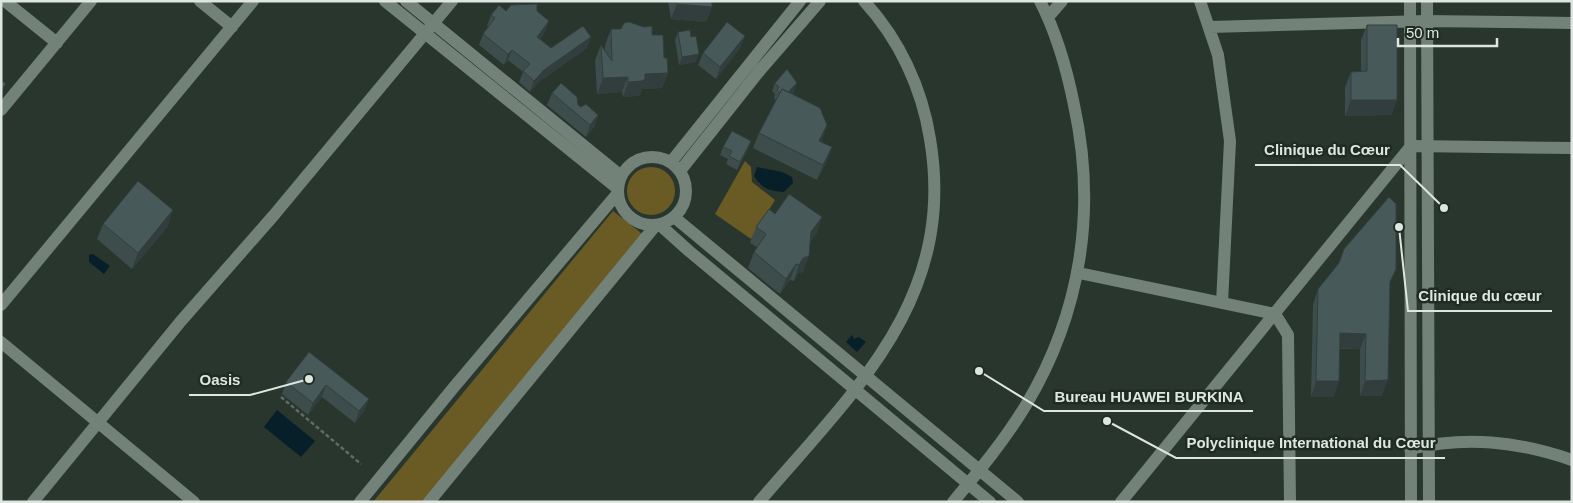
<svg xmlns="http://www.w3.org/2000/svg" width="1573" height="503" font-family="Helvetica,sans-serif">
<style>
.green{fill:#6a5b25}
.water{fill:#061f28}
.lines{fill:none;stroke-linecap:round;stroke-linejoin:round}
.path{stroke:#606b64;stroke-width:2.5;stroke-dasharray:4 2.5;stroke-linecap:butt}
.street{stroke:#738279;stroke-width:12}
.secondary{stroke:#738279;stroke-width:12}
.wall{fill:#3d4d4c}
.shaded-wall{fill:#323e3e}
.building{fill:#475958;stroke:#323e3e}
.leader{fill:none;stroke:#dee6e1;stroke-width:2}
.callout-dot{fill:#dee6e1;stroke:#1f2c24;stroke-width:2}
.callout-label{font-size:15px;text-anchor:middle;font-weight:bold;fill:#dee6e1;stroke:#1f2c24;stroke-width:5;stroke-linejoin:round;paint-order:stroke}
</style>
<rect width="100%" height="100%" fill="#29362e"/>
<!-- green -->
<path class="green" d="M745 161 751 167 752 182 775 200 751 239 715 214Z
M627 191a24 24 0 1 1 48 0a24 24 0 1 1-48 0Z
M613 211 645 236 426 502H373Z"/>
<!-- water -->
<path class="water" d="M757 167 782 172 792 177 793 183 784 192C770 191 762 189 754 176Z
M93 254 110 266 104 274 89 262V255Z
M852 335 854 339 859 337 866 342 857 352 846 342Z
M277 410 315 441 301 457 264 427Z"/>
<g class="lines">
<!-- path -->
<path class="path" d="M281 397 361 464"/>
<!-- street -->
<path class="street" d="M5 1 57 43
M200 1 232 27
M385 1 617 188
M406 1 621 176
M1200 1 1218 55 1230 141 1222 303
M1048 17 1062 1
M1210 27 1427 21 1572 23
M1 110 91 1
M618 191a34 34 0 1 1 68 0a34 34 0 1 1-68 0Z
M671 162 800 1
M680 171 761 69 820 1
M674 217 1018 502
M660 225 689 251 990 502
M1079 273 1275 314 1288 335 1290 502
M1 305 253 1
M1 342 194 502
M1410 449C1466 436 1517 441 1572 460
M33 502 181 321 274 215 452 1
M360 502 454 387 617 194
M429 502 656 225
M759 502C854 391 957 299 930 139 922 88 899 39 864 1
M953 502C979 471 1005 440 1026 405 1081 313 1097 210 1074 105 1067 70 1057 34 1040 1
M1121 502 1411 146 1572 148"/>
<!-- secondary -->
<path class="secondary" d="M1410 1 1411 502
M1427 1 1429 502"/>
</g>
<!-- wall -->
<path class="wall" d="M668 1H712V7L706 22 671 19Z
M506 11H537L545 32 540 39 551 48H587L540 81 530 92 519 82 523 72 508 60 504 65 479 45 483 34 488 27 487 26 491 15Z
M1367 25 1397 100 1391 115 1345 116V87L1351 72H1361V40Z
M611 29 652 35 664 58 668 73 662 88 642 89 640 95 636 96 623 97 622 92 597 94 595 60 601 45 605 51V45Z
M678 32 691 37 696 62 679 65 675 40Z
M745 36 740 48 716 79 698 65 703 53Z
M775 83 794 91 792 94 821 142 832 147 826 163 817 180 753 148 759 133 776 100 774 98 775 94 772 91Z
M552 93 598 115 594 127 586 137 547 105Z
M751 141 748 149 737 170 726 164 728 159 720 155 723 147Z
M775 214 817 233 810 242 803 272 798 273 794 281 790 280 780 294 748 268 754 252 757 247 750 243 756 227Z
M103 224 168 226 132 269 97 239Z
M1389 285 1382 396H1360V349H1340L1334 397H1311L1313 305 1318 289Z
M309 352 369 399 364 411 355 423 322 397 308 415 282 394 286 382Z"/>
<!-- shaded-wall -->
<path class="shaded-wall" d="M677 4 712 7 706 22 671 19Z
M549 21 545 32 533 48 537 37Z
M745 36 740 48 716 79 720 67Z
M591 37 587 48 540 81 530 92 534 81 544 70Z
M512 50 508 60 504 65 508 54Z
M699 54 696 62 679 65 682 57Z
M668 73 662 88 642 89 640 95 636 96 623 97 628 82 645 74Z
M628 77 622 92 597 94 603 78Z
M797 83 794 91 782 105 785 97Z
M6 84 2 94 1 96V90Z
M1351 100H1397L1391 115 1345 116Z
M598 115 594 127 586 137 590 125Z
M827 125 822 141 814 156 819 141Z
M751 141 748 149 737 170 740 162Z
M832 147 826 163 817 180 823 165Z
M173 210 168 226 132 269 138 253Z
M822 217 817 233 805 248 811 232Z
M809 256 803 272 798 273 794 281 799 265 803 258Z
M796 264 790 280 780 294 786 279Z
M1340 333 1366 334 1360 349 1335 348Z
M1388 380 1382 396H1360L1365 381Z
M1316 381H1339L1334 397H1311Z
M326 385 322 397 308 415 313 403Z
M369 399 364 411 355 423 359 411Z"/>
<!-- building -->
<path class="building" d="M676 1H712V7L677 4Z
M537 4V11L549 21 537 37 551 48 583 26 591 37 544 70 534 81 523 71 530 64 512 50 508 54 483 34 495 18 491 15 499 5 506 11 511 5Z
M629 22 644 27 652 26V35H663L664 58H667L668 73 645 74V79L642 81 628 82V77L603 78 601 45 612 61 611 29H621L624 23Z
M727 22 745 36 720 67 703 53Z
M1367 25H1397V100H1351V72L1367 71Z
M690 30 691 37 696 36 699 54 682 57 678 32Z
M787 69 797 83 788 92 782 89 780 93 777 90 779 87 775 83Z
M1 80 6 84 1 90Z
M561 83 577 97 578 105 581 107 586 104 598 115 590 125 552 93Z
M782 89 820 108 827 125 819 141 832 147 823 165 759 133Z
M732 131 751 141 740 162 729 156 732 151 723 147Z
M138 181 173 210 138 253 103 224Z
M789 194 822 217 811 232 809 256 803 258 799 265 796 264 786 279 754 252 766 234 756 227 769 209 775 214Z
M1389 197 1396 204V269L1390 282 1388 380 1365 381 1366 334 1340 333 1339 381H1316L1318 289 1339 263 1344 249Z
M309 352 369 399 359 411 326 385 313 403 286 382Z"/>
<!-- callouts -->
<path class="leader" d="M1444 208L1400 165H1255M1399 227L1408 311H1552M309 379L250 395H189M979 371L1044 411H1253M1107 421L1176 458H1445"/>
<g class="callout-dot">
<circle cx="1444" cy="208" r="5"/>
<circle cx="1399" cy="227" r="5"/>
<circle cx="309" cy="379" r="5"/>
<circle cx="979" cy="371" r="5"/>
<circle cx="1107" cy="421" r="5"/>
</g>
<g class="callout-label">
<text x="1327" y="155">Clinique du Cœur</text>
<text x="1480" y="301">Clinique du cœur</text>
<text x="220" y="385">Oasis</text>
<text x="1149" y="402">Bureau HUAWEI BURKINA</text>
<text x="1311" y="448">Polyclinique International du Cœur</text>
</g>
<!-- border -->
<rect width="1573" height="503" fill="none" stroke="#dee6e1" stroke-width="5"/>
<!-- scale -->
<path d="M1398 38v8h99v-8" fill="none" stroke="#dee6e1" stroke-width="2.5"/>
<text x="1406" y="38" font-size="15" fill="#dee6e1" stroke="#1f2c24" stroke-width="4" paint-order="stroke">50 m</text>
</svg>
